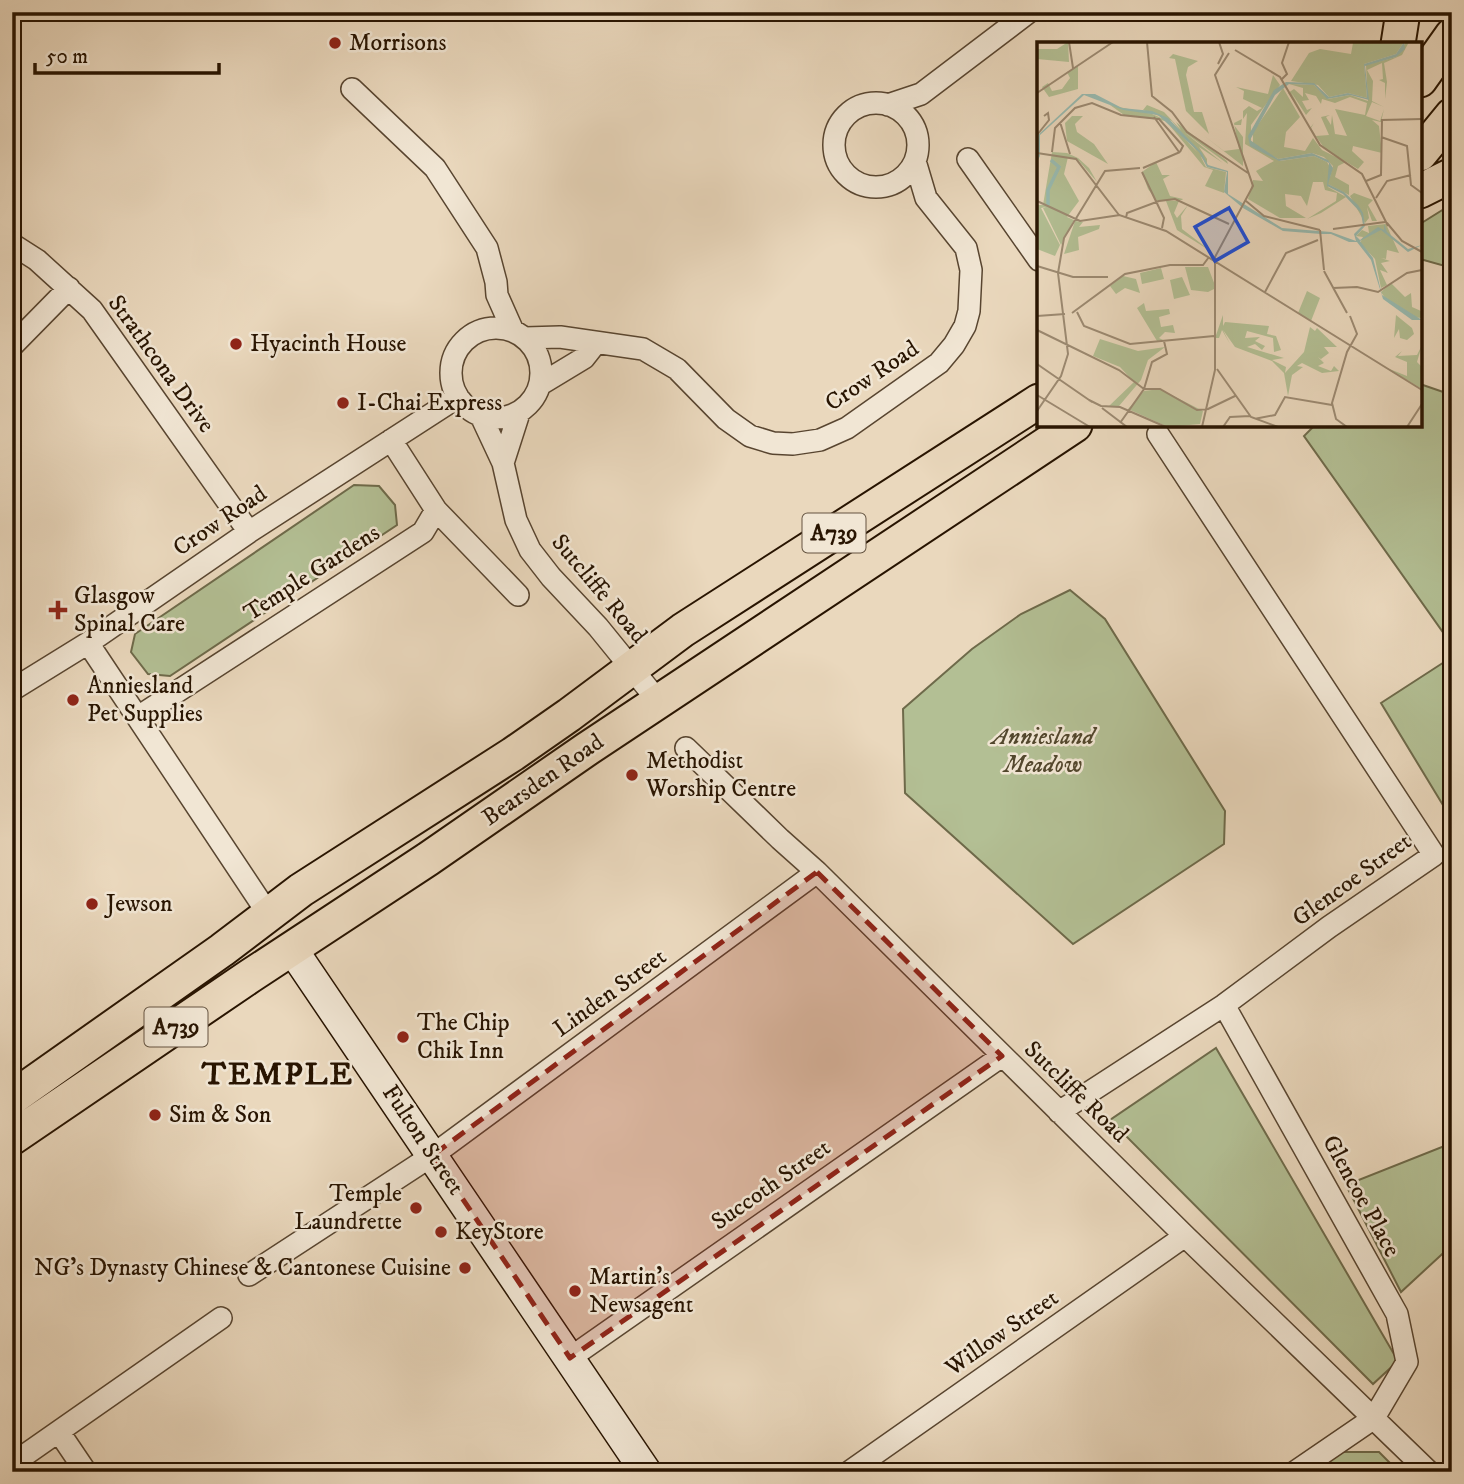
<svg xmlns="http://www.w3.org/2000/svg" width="1464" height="1484" viewBox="0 0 1464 1484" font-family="'IM FELL DW Pica',serif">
<rect width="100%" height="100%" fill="#ead8bd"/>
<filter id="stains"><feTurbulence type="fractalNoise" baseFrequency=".00286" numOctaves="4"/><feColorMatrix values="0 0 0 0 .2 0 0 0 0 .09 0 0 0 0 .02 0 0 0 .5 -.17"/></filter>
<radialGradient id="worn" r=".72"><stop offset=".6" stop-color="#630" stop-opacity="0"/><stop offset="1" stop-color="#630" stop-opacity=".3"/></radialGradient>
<!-- green -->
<path fill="#b3bf94" stroke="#6e6a4a" stroke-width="2" d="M1452,204V268L1420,259V224Z
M1420,384L1452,395V645L1304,436L1315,425H1420Z
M354,485L379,486L395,505L397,525L170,676L148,674L131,652L135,634Z
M1070,590L1105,619L1225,811L1224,844L1073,944L905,793L903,709L972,649L1021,614Z
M1452,657V820L1381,703Z
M1216,1048L1398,1361L1373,1384L1110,1120Z
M1452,1143V1245L1401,1292L1346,1185Z
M1339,1452H1379L1399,1472H1310Z"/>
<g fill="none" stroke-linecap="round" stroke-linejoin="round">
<defs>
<path id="street" d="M352,89L435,168L487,248L496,282L497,295L513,331
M834 145a42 42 0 1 1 84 0a42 42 0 1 1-84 0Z
M888,105L921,94L1029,12
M968,159L1039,260
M12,244L37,260L92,310L249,532
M451 373a45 45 0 1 1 90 0a45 45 0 1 1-90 0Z
M525,338L560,337L643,349L677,369L726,419L750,436L773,443L793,444L820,440L847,428L939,363L954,345L965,326L969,311L971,270L966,248L926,198L915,161
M12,346L69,288
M541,384L584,358L595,344
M481,416L503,463L516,520L530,550L551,577L598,627L659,702
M503,463L519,413
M436,510L518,595
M88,643L269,915
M12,690L88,643L249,532L458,397
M138,717L423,532L436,510L391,440
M686,748L780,839L817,872L1185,1236L1429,1472
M1224,1005L1397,1314L1407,1362L1374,1418L1295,1472
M1059,1112L1224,1005L1329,927L1434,855L1158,434
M249,1275L433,1155L817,872
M570,1358L1002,1056
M59,1432L86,1472
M12,1464L221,1318
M849,1472L1185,1236"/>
<path id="secondary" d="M292,949L646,1472"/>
<path id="primary" d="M1398,44L1403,12
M1420,80L1452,35
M1420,154L1452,115
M1420,191L1452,175
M12,1098L222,950L301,890L513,754L569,715L683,630L1039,401
M12,1138L250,976L428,859L587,749L1075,425"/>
</defs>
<!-- street casing -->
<use href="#street" stroke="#584530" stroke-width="24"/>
<!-- secondary casing -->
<use href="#secondary" stroke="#281401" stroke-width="33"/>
<!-- primary casing -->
<use href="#primary" stroke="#281401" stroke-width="37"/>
<!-- street -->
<use href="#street" stroke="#f1e6d4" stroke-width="21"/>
<!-- secondary -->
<use href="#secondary" stroke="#f1e6d4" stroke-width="30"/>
<!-- primary -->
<use href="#primary" stroke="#ead8bd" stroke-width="33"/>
</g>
<!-- marked area -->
<path fill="#8f2418" fill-opacity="0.2" stroke="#8f2418" stroke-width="5" stroke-dasharray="14 9" stroke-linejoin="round" d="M817,872L1002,1056L570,1358L433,1155Z"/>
<!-- markers -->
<g fill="#8f2418" stroke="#f1e6d4" stroke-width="2.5">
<circle cx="335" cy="43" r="7"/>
<circle cx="236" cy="344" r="7"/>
<circle cx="343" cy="403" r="7"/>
<path d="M54.5 599.5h7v7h7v7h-7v7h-7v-7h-7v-7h7z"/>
<circle cx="73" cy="700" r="7"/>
<circle cx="632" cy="775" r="7"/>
<circle cx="92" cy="904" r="7"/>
<circle cx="403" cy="1037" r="7"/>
<circle cx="155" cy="1115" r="7"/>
<circle cx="416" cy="1208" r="7"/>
<circle cx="441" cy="1232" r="7"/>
<circle cx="465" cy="1268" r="7"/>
<circle cx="575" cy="1291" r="7"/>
</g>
<g text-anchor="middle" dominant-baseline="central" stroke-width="5" stroke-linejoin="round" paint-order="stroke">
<!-- shield labels -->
<g fill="#f1e6d4" stroke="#645340" stroke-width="2">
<rect x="802.5" y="513.5" width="63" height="39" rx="5"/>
<rect x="144.5" y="1007.5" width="63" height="39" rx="5"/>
</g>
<g font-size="23" font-weight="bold" fill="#281401">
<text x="834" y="533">A739</text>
<text x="176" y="1027">A739</text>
</g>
<!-- poi labels -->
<g font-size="24" fill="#281401" stroke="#f1e6d4" text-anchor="start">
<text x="349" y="43">Morrisons</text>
<text x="250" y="344">Hyacinth House</text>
<text x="357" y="403">I-Chai Express</text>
<text x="74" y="596">Glasgow<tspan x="74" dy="28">Spinal Care</tspan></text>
<text x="87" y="686">Anniesland<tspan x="87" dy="28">Pet Supplies</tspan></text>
<text x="646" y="761">Methodist<tspan x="646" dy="28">Worship Centre</tspan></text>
<text x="106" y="904">Jewson</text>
<text x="417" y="1023">The Chip<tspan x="417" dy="28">Chik Inn</tspan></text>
<text x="169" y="1115">Sim &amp; Son</text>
<text x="402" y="1194" text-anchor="end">Temple<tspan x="402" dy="28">Laundrette</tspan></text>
<text x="455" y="1232">KeyStore</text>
<text x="451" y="1268" text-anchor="end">NG's Dynasty Chinese &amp; Cantonese Cuisine</text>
<text x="589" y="1277">Martin's<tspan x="589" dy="28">Newsagent</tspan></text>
</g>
<!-- street labels -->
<g font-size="24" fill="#281401" stroke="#f1e6d4">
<text transform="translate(161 364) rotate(54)">Strathcona Drive</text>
<text transform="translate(872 376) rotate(-34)">Crow Road</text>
<text transform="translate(220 521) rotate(-34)">Crow Road</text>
<text transform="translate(312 573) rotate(-33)">Temple Gardens</text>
<text transform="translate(599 589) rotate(50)">Sutcliffe Road</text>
<text transform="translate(543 780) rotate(-35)">Bearsden Road</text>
<text transform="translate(1352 880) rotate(-36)">Glencoe Street</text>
<text transform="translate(610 993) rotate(-36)">Linden Street</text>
<text transform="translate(1076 1092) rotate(44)">Sutcliffe Road</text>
<text transform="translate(423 1140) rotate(56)">Fulton Street</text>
<text transform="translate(771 1185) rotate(-35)">Succoth Street</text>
<text transform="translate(1361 1196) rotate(61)">Glencoe Place</text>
<text transform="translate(1002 1333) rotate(-35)">Willow Street</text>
</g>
<!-- park labels -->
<g font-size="24" font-style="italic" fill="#52472d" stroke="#f1e6d4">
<text x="1043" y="737">Anniesland<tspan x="1043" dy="28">Meadow</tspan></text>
</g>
<!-- district labels -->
<g font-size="32" font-weight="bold" letter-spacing="2" fill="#281401" stroke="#f1e6d4">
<text x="278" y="1075">TEMPLE</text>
</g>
</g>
<!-- overview -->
<g transform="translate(1037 42)">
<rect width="385" height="385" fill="#ead8bd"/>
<path d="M31,0L32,20L0,17V7H20ZM312,0H367L359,12L327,22L330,56L311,51L292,55L281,43L254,39L272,11L283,7L314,12L316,1ZM369,0H372L365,13L347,21L350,40L348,57V41L342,38L346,37L345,21L330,28L336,39L335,59L347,65L335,60L329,74L343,79L347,67L344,80L335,78L342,84L345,111L316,104L315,109L327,120L321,127L288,107L273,86L277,81L274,86L279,94L292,93L284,75L293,73L289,75L294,83L295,73L298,92L310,94L298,67L328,73L330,61L313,55L298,61L285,57L284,62L279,54L268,51L272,58L265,59L270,68L275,66L269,73L254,50L267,74L251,51L257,47L266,55V46L252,42L277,43L291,57L313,53L331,59L329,23L359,15ZM136,12L161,19L151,25L149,33L157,70H165L172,92L149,69L138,17L132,16ZM41,24V47L12,55L5,45L11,41L15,49L25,47L33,36L30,30ZM236,33L243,43L214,83V103L243,119L277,114L290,120L294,127L291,145L309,155L284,171L270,177L299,159L300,151L288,148L286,140H276L270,164L264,154L248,152L249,164L269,176H243L211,157L216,138L226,139L219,129L237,119L208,102L210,71L206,77V69L212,64L220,69L225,66L206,57L207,49L199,45L231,52ZM246,46L263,75L249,90L247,105L268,109L276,96L285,108L309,120L301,124L298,135L312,143V153L291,142L296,124L287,115L275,111L241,117L216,103V90ZM73,63L115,72L131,79L163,113L169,125L189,130L187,151L168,144L176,128L167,125L129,79L87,73ZM110,63L127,70L144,88L139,80L190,119L191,122L147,90L186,121L162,105L170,117V122L135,79L106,68ZM35,74H46L38,82L40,90L57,102L71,122L30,99L28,81ZM205,77L204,83H197L206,95V124L166,93L187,109L202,107L197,81ZM15,110L30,111L41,116L52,126L60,140L42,119L21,112L31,115L27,132L42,159L30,175L37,178L24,203L6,166L9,165L4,166L23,203L18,214L0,207V163H6ZM119,120L125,133H133L126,137L133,154L146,157L145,158L120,159L111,147L105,130ZM317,151L336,158L331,163L340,179H335L330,165L332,176L328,181L313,154ZM129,159H142L137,171L140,176L151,163L144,174L145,187L175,210L140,188ZM38,179L46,180L42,185L63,183L62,187L41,195L42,208L27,212ZM349,182L362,211L350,208L349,217L344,216L353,219L344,221L351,231L343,228L350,243L344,246L338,217L323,201L326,195L319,194L325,188L332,191L331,184ZM148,225H171L179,246L171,250L154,248ZM124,226L127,237L105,242L103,231ZM86,234L99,237L103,251L88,246L79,252L73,244ZM145,235L153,253L137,257L133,238ZM354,241L368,255L374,251L375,265L384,269L385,276L375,275L350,259L344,250ZM270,249L283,256L274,279L261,271ZM107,261L109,269L132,267L133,272L122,275L124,285L136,283L138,291L128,290L122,296L126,298L120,299L100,266ZM186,273V284L188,280L232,284L230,292L239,294L244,308L237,310L236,296L210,289L208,296L223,295L218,299L228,304L225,308L218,302L210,305L247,316L235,318L249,325L248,331L267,310L273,285L278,289L280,286L300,305H287L292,311L284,317L288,320L281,315L287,321L281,324L294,329L297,324L302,329L285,331L265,321L260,324L266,325L255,333L251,354L247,331L235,319L198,305L186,288L193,302L185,288L182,296H178ZM359,273L375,286L377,292L370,298L363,296L362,287L357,296ZM63,297L101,309L128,305L111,318L104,338L82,364H72L97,340L83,325L56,314ZM385,303L380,320L385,325V347L350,326L370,334V320L358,315L365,309L361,314L380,313ZM123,347L166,369L163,382L131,385L91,367L107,349Z" fill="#b3bf94"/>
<path d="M367,0L368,7L359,15L328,24L332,58L313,53L290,57L277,43L252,42L238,53L213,98L241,117L275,111L291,118L296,126L291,142L307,150L321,163L326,171L328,184L319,194L323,198L341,185L347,188V182L350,190L371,207L385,203L371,210L344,188L323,199L336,216L345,253L385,278H375L346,257L334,218L320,200H312L294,192H284L246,189L206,166L187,150L190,130L170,125L162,110L121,73L86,68L47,53L3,93V114L0,120L1,93L45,52H58L85,66L115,69L131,76L165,111L171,123L191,129V152L245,186L294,190L319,199L317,192L326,183L324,171L306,152L290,144L292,121L277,114L242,119L213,104L211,94L237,48L249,40L277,41L292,55L311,51L330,56L327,22L359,12Z" fill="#98bab0"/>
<path fill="none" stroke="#98bab0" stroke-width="3.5" d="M11,163V148L22,125L14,118"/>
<path fill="none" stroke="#9c8a72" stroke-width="2" d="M32,0L36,26M110,0L115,54L135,70L150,90L211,131M198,8L243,35L283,103L325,132L351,184M181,22L186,12L182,0M245,37L250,32L245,21L252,0M0,51L76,0M117,75L142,110M23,80L33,112M0,93L12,78L11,71L7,74M344,95L370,104L374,143L385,151M15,110L18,86L38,66L55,61L84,73L122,77L146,104L143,110M0,111L39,117L82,173L129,189L385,348M106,126L143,110M105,130L127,176L125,186M329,139L344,133L345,78L385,77M339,156L350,139L374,133M0,159L43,179L83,173M209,159L227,174L283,188M89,176L90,171L122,159L138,157L192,182M350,181L365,199L385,210M296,187L348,180M283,188L287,228M0,224L36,235H71M287,229L310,271M296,246L320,245L341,250L370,231L385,228M228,250L249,211L281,198M40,270L47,284L93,302L177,294M35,271L88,232L133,223H166L172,215M0,274L28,272M0,288L82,328L107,347M0,322L55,360M180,327L214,375L241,385M107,347H123L160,368L172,367M0,353L53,385M52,358L64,364L83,365L129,385M65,366L90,385M171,367L198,354M0,369L24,334L31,312L21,231L27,196L68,129L103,126M217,377L238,373L248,355L295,363M83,381L107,347L115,320L130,312L127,299M165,385L178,328V215L216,144L178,33L192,11M186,385L193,375L213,374M310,385L299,377L295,361L310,310L320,292L313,274M370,385L385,362"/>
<path fill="#1d4ed8" fill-opacity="0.15" stroke="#1d4ed8" stroke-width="3.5" d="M192,166L211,200L178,219L158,185Z"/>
<rect width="385" height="385" fill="none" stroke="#281401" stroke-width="3.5"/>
</g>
<!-- margin -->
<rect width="1464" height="1484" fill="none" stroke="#ead8bd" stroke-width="42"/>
<rect x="14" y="14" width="1436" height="1456" fill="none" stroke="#281401" stroke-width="3.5"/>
<rect x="21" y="21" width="1422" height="1442" fill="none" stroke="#281401" stroke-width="2"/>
<!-- scale -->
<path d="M35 63v10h184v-10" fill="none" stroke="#281401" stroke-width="3.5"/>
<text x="46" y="63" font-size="21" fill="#281401" stroke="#f1e6d4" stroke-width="5" paint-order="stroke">50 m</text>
<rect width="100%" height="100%" filter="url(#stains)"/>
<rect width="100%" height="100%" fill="url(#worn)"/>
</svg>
